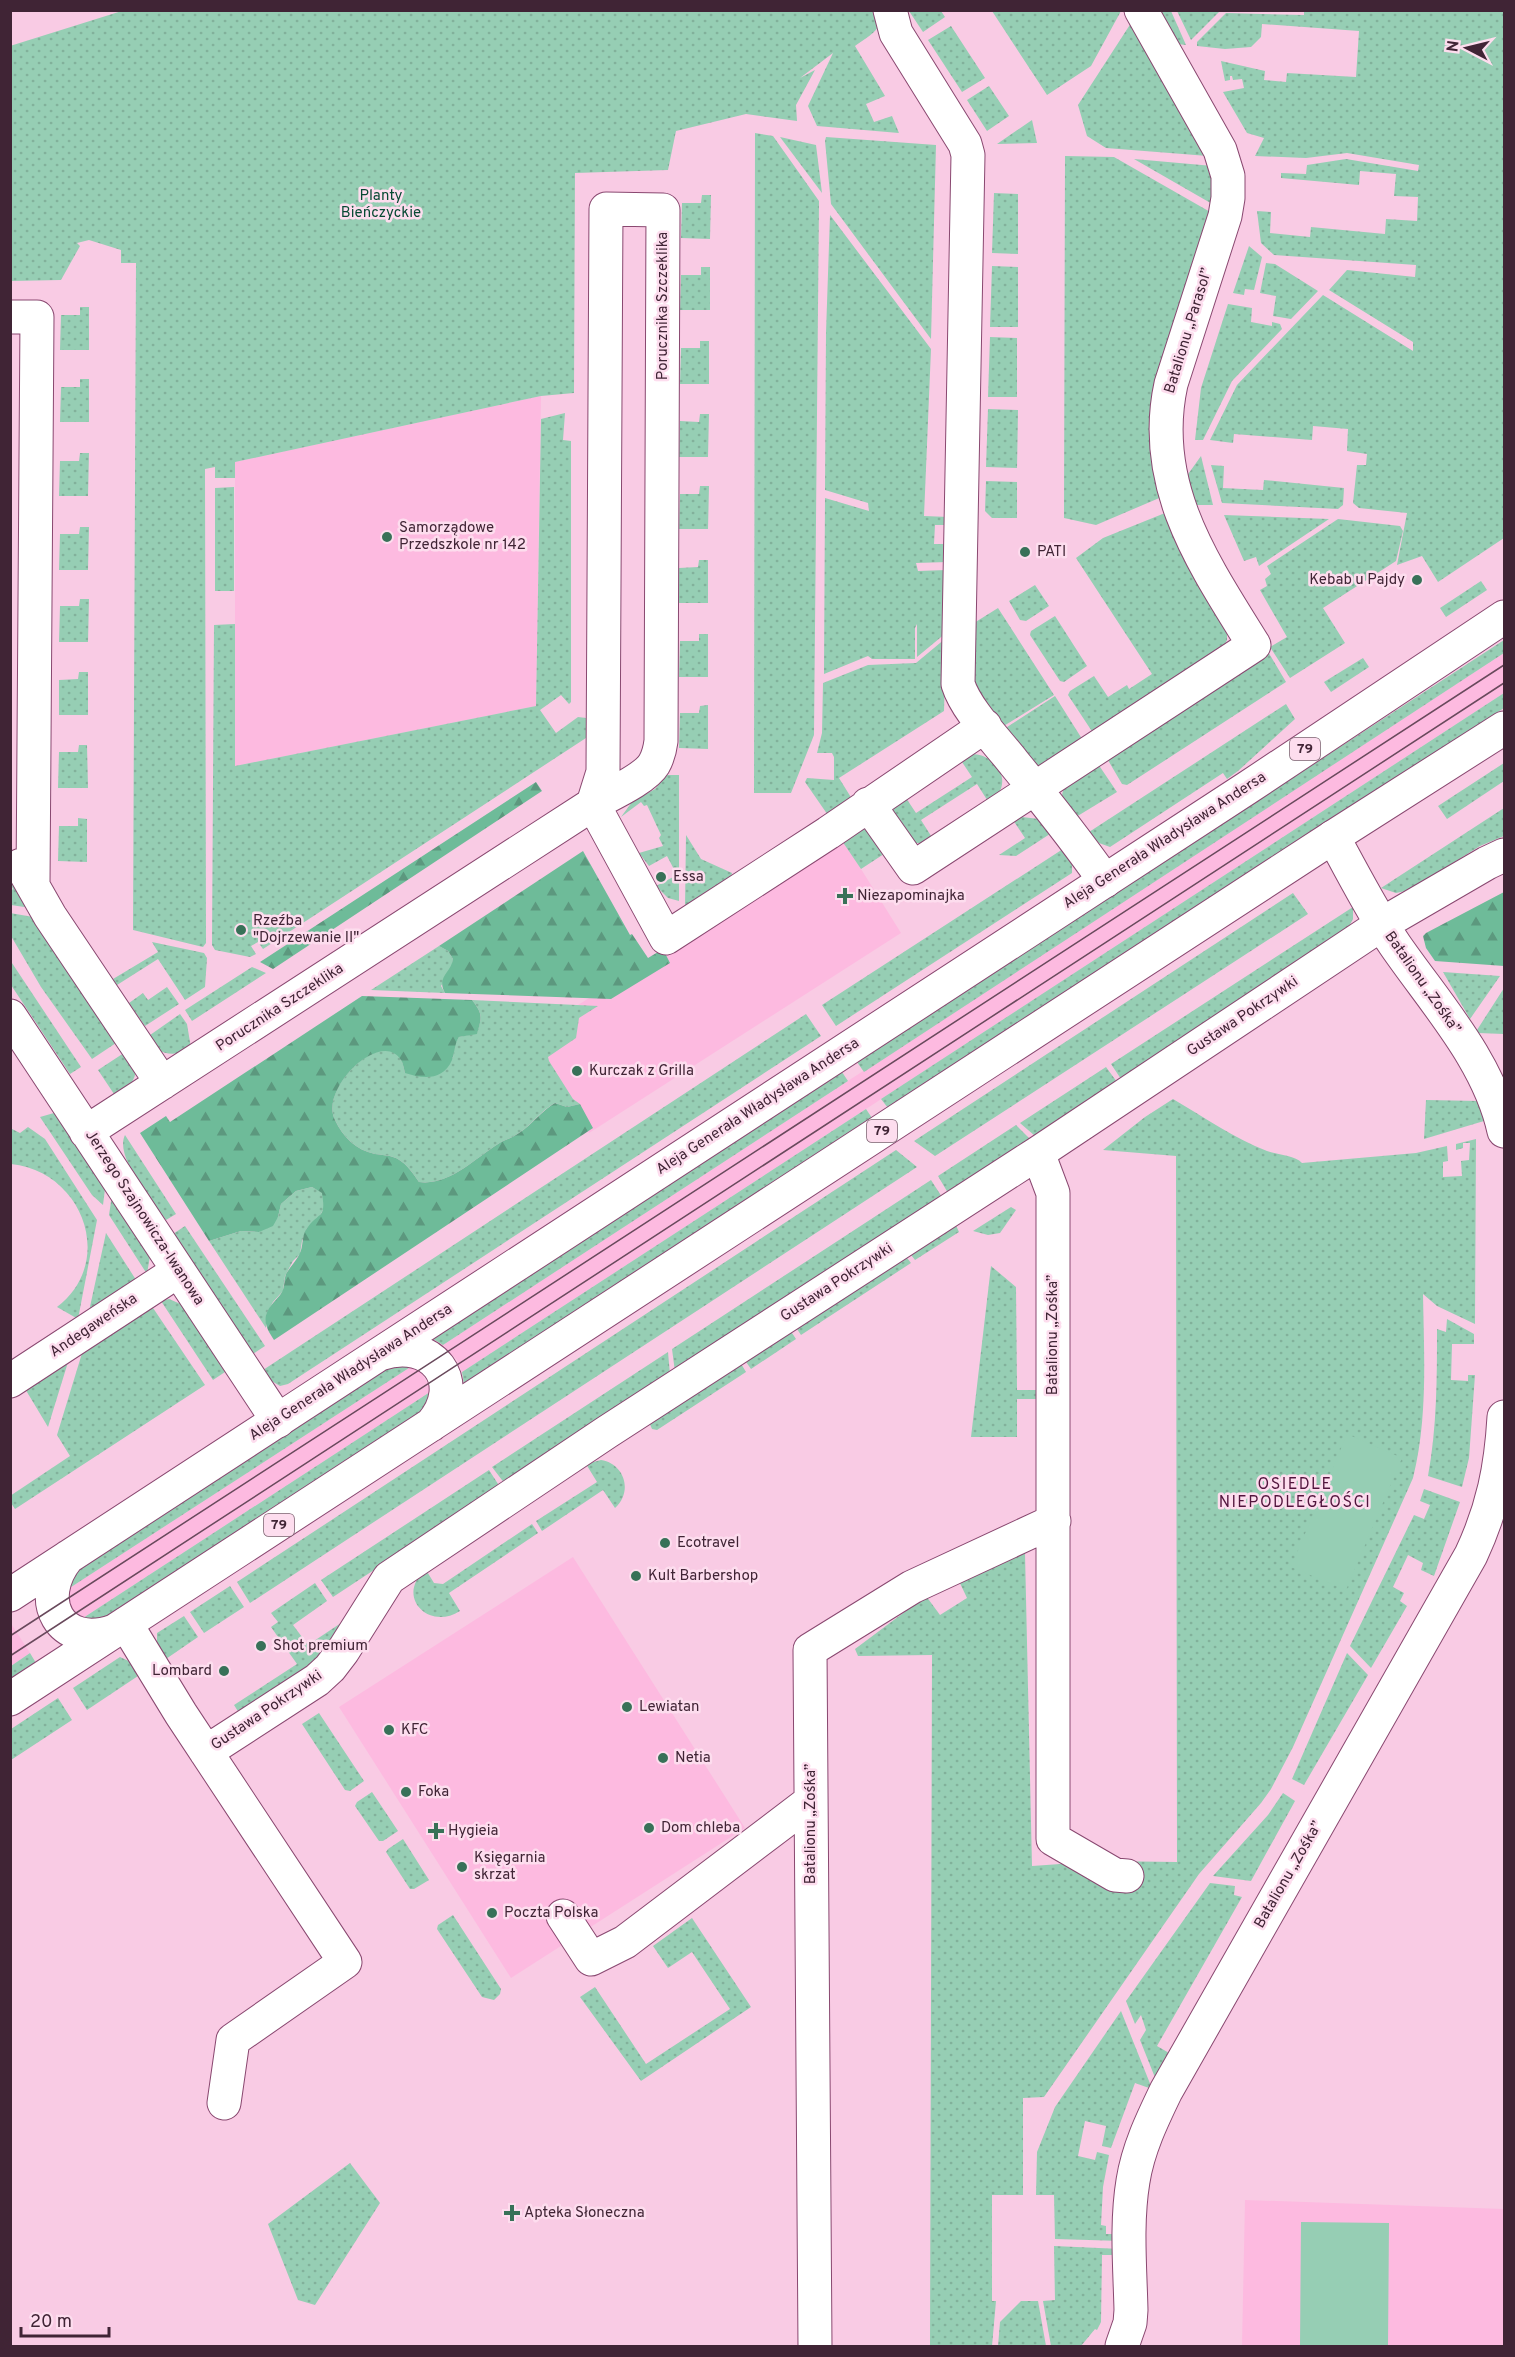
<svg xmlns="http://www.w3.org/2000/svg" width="1515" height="2357" viewBox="0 0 1515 2357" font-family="Overpass,sans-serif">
<defs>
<pattern id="grass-dots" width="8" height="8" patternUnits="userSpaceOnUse" patternTransform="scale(1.5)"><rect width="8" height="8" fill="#96ceb4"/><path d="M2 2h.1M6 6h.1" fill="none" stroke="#82b19b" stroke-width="1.8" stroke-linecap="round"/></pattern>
<pattern id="forest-firs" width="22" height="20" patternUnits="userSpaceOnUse" patternTransform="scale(1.5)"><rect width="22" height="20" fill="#6ebb99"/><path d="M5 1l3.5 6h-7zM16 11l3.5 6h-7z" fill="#5c987e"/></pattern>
</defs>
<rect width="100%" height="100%" fill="#f9cbe4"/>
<!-- built -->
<path fill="#fdbae0" d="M541,396L536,706L235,766V462Z
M1504,653V693L866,1109L462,1372L457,1360L443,1345Z
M841,837L901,933L589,1133L528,1037Z
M412,1366L420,1371L429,1386L430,1392L83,1618L74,1611L65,1591Z
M573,1557L745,1828L511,1978L339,1707Z
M12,1625L30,1653L11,1666L10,1627Z
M1245,2200L1504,2209V2346H1242Z"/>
<!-- grass -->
<path fill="url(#grass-dots)" d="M125,10H879C886,29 868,36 855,46L885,96L866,104L874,122L892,116L899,133L817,126L808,106L833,53L800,78L815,70L796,105L797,121L746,114L676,131L668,170L575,173L574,393L541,396L235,462V478H215V467L205,469L206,943L203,947L133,930L136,263H121V250L89,240L77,243L80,246L61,280L11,281L10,46Z
M909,11H941L945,17L923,32Z
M992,11H1121L1091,66L1047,95Z
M1152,11H1171L1186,45L1170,43Z
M1177,11L1219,12L1191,40Z
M1304,11H1504V538L1438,582L1422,556L1397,565L1407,513L1359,508L1353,503L1357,465H1366L1367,454L1347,451L1348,429L1313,426L1312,440L1234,434L1233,443L1210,440L1237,385L1323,295L1413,351V342L1329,290L1347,270L1415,277L1416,265L1274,255L1261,243L1257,211L1271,212L1270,233L1310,237L1311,227L1385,234L1386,219L1417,221L1418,197L1394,196L1396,174L1360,171L1359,185L1281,178V173L1306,174L1307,165L1346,159L1418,171L1419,165L1347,153L1306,158L1255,156L1264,138L1247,133L1223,92L1244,88L1242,79L1233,80L1232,76H1230V80L1225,81L1221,61L1265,71L1264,80L1286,82L1287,73L1356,77L1359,31L1262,24L1261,37L1251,47L1225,49L1197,46V42L1226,13L1304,15Z
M1133,20L1208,156L1106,148L1087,136L1078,105Z
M951,26L985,78L962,92L928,40Z
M989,86L1009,116L987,131L967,100Z
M1032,120L1037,143L997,144Z
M755,133L773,136L819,201L814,735L791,793H754Z
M780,137L816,145L822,193Z
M826,137L936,145L931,339L831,204L825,141Z
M1065,156L1114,157L1212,213L1164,496L1096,525L1064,518Z
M1134,159L1213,166L1214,205Z
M994,193L1018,194V254L992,253Z
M702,195H711L710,239L681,238L682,203H701Z
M830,215L931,349L924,516L949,517V525H935L934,544H948V562L916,563L918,571L947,570L946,633L917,657V624L915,628V659H872L868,656L824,674L825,498L869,511L868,503L825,490L826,333Z
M1249,246L1262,257L1254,290L1245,289L1244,295L1233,293Z
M1266,263L1275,264L1318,291L1291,319L1273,316L1276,296L1260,293Z
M992,266L1018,267V327H990Z
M701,267H710V310H680L681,275H701Z
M1228,304L1252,308L1251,322L1272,326V322L1280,324L1282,329L1232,381L1203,440H1195L1201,388Z
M80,307H89V350H60L61,315H80Z
M990,337L1017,338V397H988Z
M700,341H709V384H680L681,348H700Z
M80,379H89V422H60L61,387H80Z
M988,409L1018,410L1017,468L986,467Z
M565,413L563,440L571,441V702L569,704L561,695L540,710L556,733L578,717L586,718V738L263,949L258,942L251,946L256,954L250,957L215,950L212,945L214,625L235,624V766L536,706L541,419Z
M700,414H709L708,457H679L680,421L699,422Z
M80,453H89L88,496H59L60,461H79Z
M1201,456L1213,505H1189L1181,484Z
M1211,465L1224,466L1223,488L1263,490L1264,480L1344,488L1343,505L1338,509L1222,503Z
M986,481L1017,482V518H992L985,511Z
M700,486H709L708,529H679L680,494H699Z
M234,487V591H215V488Z
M1170,511L1227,626V640L1220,655L1097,739L1068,695L1070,691L1094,676L1108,697L1127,685L1129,689L1152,674L1076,558L1103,538Z
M1224,515L1329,519L1259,566L1256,557L1244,561Z
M1338,519L1400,526L1403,531L1396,561L1323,608L1345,643L1290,678L1270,647L1287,637L1260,590L1267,586L1265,579L1271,574L1267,566Z
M80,527H89L88,570H59L60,534H79Z
M699,560H708V603H679V568L698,567Z
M1481,581L1487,590L1446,617L1440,608Z
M1035,585L1049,606L1026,621L1020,620L1009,601Z
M80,599H89L88,642H59L60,606H79Z
M998,608L1054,695L1002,727L982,701L974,680V623Z
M1055,616L1087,666L1064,682L1060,681L1030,635L1031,631Z
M699,634H708V677H679L680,641H699Z
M946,638L944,711L839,778L852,799L832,821L805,782L807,778L834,780V757L832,753H817L822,733L823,683L868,665L916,663Z
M1504,640V653L864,1072L857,1062Z
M1267,650L1286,682L1127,785L1122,784L1105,755Z
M1363,658L1369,667L1331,692L1324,682Z
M79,672H88V715H59V680L78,679Z
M1504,693V708L888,1108L881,1099Z
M1055,696L1084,742L1053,765H1033L1004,729Z
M1286,704L1295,719L1238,771L1227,779L1223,773L1110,847L1099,843L1089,832Z
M708,705V749L679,748L680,713H699L700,706Z
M79,745H87L88,788H58L59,752H78Z
M972,754C991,754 1010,773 999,793C997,797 992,800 989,803L977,784L921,820L933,839L923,843H915L892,817L894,807L904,795L916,813L972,777L960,759Z
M1096,761L1117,792L1076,817L1061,800L1065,781Z
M1504,763V781L1447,819L1438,806Z
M667,775H679V901L668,898L656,886L677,875L667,856L649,866L639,853L663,846L659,838L661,835L647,805L644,806L641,802L621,817L632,802L655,789Z
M1504,808V836L1480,846L1410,890L1396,893L1381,888Z
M1022,817L1039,819L1053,832L1016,856L999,855L1025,838L1013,820Z
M78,818L87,819V862L58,861L59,826H78Z
M868,827L887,852L861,869L840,838Z
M686,835L701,859L732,873L731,878L685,908Z
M1066,847L1072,860V873L836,1026L822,1005Z
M10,874L31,908L11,905V891L13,889L11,885Z
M1293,893L1308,914L935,1156L914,1141Z
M1353,907V919L1347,930L1121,1079L1111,1064Z
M10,913L39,918L122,1039L92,1059L41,987L11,936Z
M152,942L204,953L207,958L205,987L185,1000L158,959L117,985L113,979L158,952Z
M439,946L448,951L453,959L452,967L441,986L445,993L371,990Z
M10,960L81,1067L70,1074L11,985Z
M252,967L266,973L192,1021L185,1010Z
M1443,972L1500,976L1470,1019Z
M167,987L179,1004L145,1026L129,1003L143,993L148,1000Z
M1504,988V1034L1478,1033L1477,1030Z
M472,1000L598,1006L579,1018L576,1038L548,1057L549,1061L573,1099L580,1104L567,1107L555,1103C540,1111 532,1125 519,1133C512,1138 504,1140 498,1144C474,1159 449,1186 419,1182C413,1173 404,1160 393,1157C388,1155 381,1155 375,1154C356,1150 343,1137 335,1120C319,1088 382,1028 401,1059C403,1063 404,1069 405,1073L453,1058L454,1045L459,1037L477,1033C482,1017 483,1014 472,1000Z
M180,1014L187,1024L191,1048C171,1059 160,1053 143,1040Z
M806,1014L821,1036L288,1384L280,1386L270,1380L263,1370Z
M130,1049C140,1075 137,1080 116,1097L98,1070Z
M1106,1067L1117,1082L1035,1136L1020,1123Z
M842,1072L848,1081L443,1345L433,1339Z
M1173,1099C1204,1117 1235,1139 1267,1151C1278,1155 1295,1155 1302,1163L1416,1153L1447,1146L1448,1161L1443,1162V1177L1462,1176L1461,1161L1469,1160L1470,1143H1463V1148L1456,1150V1144L1476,1139L1475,1324L1437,1306L1423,1294C1424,1355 1428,1418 1413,1478L1293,1747L1271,1789L1261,1803L1199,1874L1044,2097L1023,2098V2195H992V2301H996L992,2346H930L932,1655L858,1656L855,1649L926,1596L940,1615L967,1598L958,1579L1011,1553H1025L1032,1866L1103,1861L1177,1862L1176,1156L1103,1150L1145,1117Z
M1426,1100L1478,1101L1484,1121L1424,1139Z
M866,1109L872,1118L464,1385L462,1372Z
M54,1113L105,1189L103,1205L92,1195L40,1117Z
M1016,1125L1030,1139L948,1193L938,1176Z
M28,1127L45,1139L97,1220L78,1319L57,1307C117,1261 82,1171 11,1164L10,1128L20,1133Z
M125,1135L176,1214L166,1220C153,1201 114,1157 125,1135Z
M896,1150L917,1167L250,1603L237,1582Z
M931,1180L942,1197L675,1372L672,1349Z
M312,1187L323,1193L324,1208L318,1219L307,1228L302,1241L300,1254L293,1261L285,1276L283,1291L273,1302L266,1315V1328L209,1241L241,1231L259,1232L278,1217L281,1204L296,1191Z
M112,1195L150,1256L147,1274L109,1215Z
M1011,1207L1016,1210L1000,1233L988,1235L973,1231Z
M954,1221L959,1232L915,1260L908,1251Z
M185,1226L265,1346L253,1354L173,1234Z
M106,1233L138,1283L88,1316Z
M904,1254L911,1263L801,1335L795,1326Z
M991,1266L1016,1287L1017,1390H1037L1038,1399H1017V1437H971Z
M169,1299L183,1305L225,1372L213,1380L161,1301Z
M151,1305L205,1385L15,1509L11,1503L10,1496L70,1456L57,1435L83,1350Z
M1447,1319L1474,1334V1344H1452L1451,1380L1468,1381V1375H1475L1469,1458L1462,1487L1428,1476C1437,1427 1437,1378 1437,1329L1446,1332Z
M790,1330L796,1339L751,1369L744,1359Z
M668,1352L670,1375L505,1484L492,1467Z
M69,1359L48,1427L24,1387Z
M740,1362L746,1372L657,1430L652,1429L649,1422Z
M412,1366L65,1591L75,1571L389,1367Z
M430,1392L429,1401L421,1413L102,1619L83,1618Z
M601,1460C625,1464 633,1492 615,1508L603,1490L542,1531L536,1521L597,1482L586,1464Z
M489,1470L500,1487L333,1597L321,1580Z
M1424,1489L1460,1502L1434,1576L1421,1570L1423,1563L1408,1555L1393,1587L1404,1593L1400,1601L1407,1606L1371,1668L1350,1646L1414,1515L1424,1519L1430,1505L1420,1501Z
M532,1524L538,1533L449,1593L460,1611C427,1632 395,1594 426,1570L434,1583L443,1584Z
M315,1583L327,1601L293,1625L308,1645L341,1623L326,1653L241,1716L234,1705L297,1664L271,1627L278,1622L271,1613Z
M230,1586L244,1607L204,1633L190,1612Z
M184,1616L198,1637L163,1661L157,1649V1633Z
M30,1653L36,1663L11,1680V1666Z
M1347,1653L1368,1675L1304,1785L1292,1779Z
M120,1657L135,1664L141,1674L87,1710L73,1688Z
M58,1698L72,1720L11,1760V1729Z
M319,1713L364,1781L350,1791L345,1790L302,1724Z
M372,1792L398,1831L383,1841H379L355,1806L357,1802Z
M1283,1793L1295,1801L1251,1881L1213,1876L1268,1815Z
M403,1839L429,1880L414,1889H410L386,1852L388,1849Z
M1210,1883L1235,1886L1234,1895L1242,1897L1157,2046L1176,2057L1156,2080L1140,2040L1146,2030L1141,2015L1135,2024L1126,2001Z
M453,1915L501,1989L500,1994L494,2000L482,1997L437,1929L438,1925Z
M692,1918L751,2007L641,2081L580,1997L595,1987L646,2064L730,2009L692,1952L668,1968L653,1946Z
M1121,2011L1151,2086L1149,2088L1135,2083L1111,2148L1102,2146L1106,2126L1085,2121L1078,2156L1095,2160L1097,2152L1109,2155L1103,2187L1101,2225L1106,2226V2234H1118L1122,2241L1055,2239L1054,2195H1036L1037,2152L1055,2107Z
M350,2163L380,2203L315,2305L298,2300L268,2224Z
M1054,2246L1121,2249L1118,2255H1102L1101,2322L1097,2330L1095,2329L1081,2346H1051L1043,2301L1055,2300Z
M1021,2301H1038L1046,2346H998L1000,2322Z"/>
<!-- forest -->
<path fill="url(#forest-firs)" d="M536,782L542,791L273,969L260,962Z
M583,851L630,935L632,934L648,958L663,949L670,963L611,999L445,993C436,977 451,973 453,959L448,951L439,946Z
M1504,892V966L1435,961L1426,948L1423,936L1426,933Z
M362,996L472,1000C483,1014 482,1017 477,1034L459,1037C454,1045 455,1052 452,1060C443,1081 423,1079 405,1073C404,1069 403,1063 401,1060C382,1028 319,1088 335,1120C343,1137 356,1150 375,1154C381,1155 388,1155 393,1157C404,1160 413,1173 419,1182C449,1186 474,1159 498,1144C504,1140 512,1138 519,1133C532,1125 541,1111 555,1103L567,1107L580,1104L593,1128L274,1340C269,1332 264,1325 266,1315C269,1305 277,1300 282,1292C285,1287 284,1279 286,1274C290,1267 296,1261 299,1255C304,1247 301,1236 307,1228C320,1211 326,1219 322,1193L312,1187L296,1191L281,1204L278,1217L273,1226L259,1232L241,1231L209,1241L140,1133L166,1116L170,1122Z"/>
<!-- pitch -->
<path fill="#96ceb4" d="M1347,1434L1402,1458L1346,1590L1291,1567Z
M1301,2222L1389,2223L1388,2346H1300Z"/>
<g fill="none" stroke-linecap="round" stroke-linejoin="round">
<defs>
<path id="minor" d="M890,10L896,33L965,144L968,155L958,684C966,710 997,741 1014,763C1046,802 1076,840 1105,881
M10,317H37L33,885
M593,804L666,938L828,833L985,726
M868,804L913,868L1254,645C1203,563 1149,485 1171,384L1225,216L1228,198V176L1220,150L1141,10
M1333,837C1353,873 1372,911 1395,945C1435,1003 1489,1061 1504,1131
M21,865L50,916L162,1083
M10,1016L278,1421
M86,1132L593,804C609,795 645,779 654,764C658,757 660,749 661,741L663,210L606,209L603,772L593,804
M1038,1153L1053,1193V1839L1115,1875L1127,1876
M10,1381L178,1271
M126,1624L181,1714L345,1962L233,2040L224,2103
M206,1752L317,1680L330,1668L343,1651L389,1578L607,1432L1038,1153L1382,924L1487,863L1504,855
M563,1916L591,1959L625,1942L811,1801
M815,2346L810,1650L912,1587L1054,1521
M1122,2346L1130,2323L1131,2310C1130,2268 1126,2223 1133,2181C1138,2149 1152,2120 1166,2091L1471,1555C1493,1508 1501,1468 1504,1417"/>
<path id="major" d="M380,1354C432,1336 468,1382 431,1425
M68,1557C33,1600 60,1650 114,1631
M10,1595L1247,788L1504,617
M10,1699L1333,837L1504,728"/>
</defs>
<!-- minor casing -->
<use href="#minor" stroke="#894870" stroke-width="35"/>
<!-- major casing -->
<use href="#major" stroke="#894870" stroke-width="35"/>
<!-- minor -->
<use href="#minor" stroke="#fff" stroke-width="33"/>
<!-- major -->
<use href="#major" stroke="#fff" stroke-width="33"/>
<!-- tram -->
<path stroke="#69495c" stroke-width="1.5" d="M10,1636L1504,665
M10,1656L1504,683"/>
</g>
<!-- markers -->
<g fill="#387158" stroke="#fdddee" stroke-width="2">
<circle cx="387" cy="537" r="6"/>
<circle cx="1025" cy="552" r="6"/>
<circle cx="1417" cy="580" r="6"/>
<circle cx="661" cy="877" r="6"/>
<path d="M842 887h6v6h6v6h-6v6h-6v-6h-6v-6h6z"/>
<circle cx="241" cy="930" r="6"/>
<circle cx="577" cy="1071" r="6"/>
<circle cx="665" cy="1543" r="6"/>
<circle cx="636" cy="1576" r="6"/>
<circle cx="261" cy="1646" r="6"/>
<circle cx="224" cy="1671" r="6"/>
<circle cx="627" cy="1707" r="6"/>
<circle cx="389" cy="1730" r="6"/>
<circle cx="663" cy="1758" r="6"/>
<circle cx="406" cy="1792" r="6"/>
<circle cx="649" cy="1828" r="6"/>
<path d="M433 1822h6v6h6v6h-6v6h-6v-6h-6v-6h6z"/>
<circle cx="462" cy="1867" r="6"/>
<circle cx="492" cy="1913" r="6"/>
<path d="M509 2204h6v6h6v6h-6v6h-6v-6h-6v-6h6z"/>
</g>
<g text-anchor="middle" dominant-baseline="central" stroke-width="5" stroke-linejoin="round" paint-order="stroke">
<!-- shield labels -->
<g fill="#fdddee" stroke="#795c6c" stroke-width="1.5">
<rect x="1290" y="738" width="30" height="22" rx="4.5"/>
<rect x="867" y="1120" width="30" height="22" rx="4.5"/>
<rect x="264" y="1514" width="30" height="22" rx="4.5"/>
</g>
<g font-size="14" font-weight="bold" fill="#402435">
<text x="1305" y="749">79</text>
<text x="882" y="1131">79</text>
<text x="279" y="1525">79</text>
</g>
<!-- park labels -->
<g font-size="15" fill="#074933" stroke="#fdddee">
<text x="381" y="196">Planty<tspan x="381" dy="17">Bieńczyckie</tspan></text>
</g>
<!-- street labels -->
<g font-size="15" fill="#402435" stroke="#fdddee">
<text transform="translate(663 306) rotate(-90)">Porucznika Szczeklika</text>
<text transform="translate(1189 331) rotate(-73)">Batalionu „Parasol”</text>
<text transform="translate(1165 841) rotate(-33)">Aleja Generała Władysława Andersa</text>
<text transform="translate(1422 983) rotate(55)">Batalionu „Zośka”</text>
<text transform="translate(280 1008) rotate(-33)">Porucznika Szczeklika</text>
<text transform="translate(1243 1017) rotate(-34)">Gustawa Pokrzywki</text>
<text transform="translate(758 1107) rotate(-33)">Aleja Generała Władysława Andersa</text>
<text transform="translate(144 1218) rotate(57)">Jerzego Szajnowicza-Iwanowa</text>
<text transform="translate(837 1283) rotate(-33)">Gustawa Pokrzywki</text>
<text transform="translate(94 1326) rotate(-34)">Andegaweńska</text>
<text transform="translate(1053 1335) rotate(-90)">Batalionu „Zośka”</text>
<text transform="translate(351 1373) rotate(-33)">Aleja Generała Władysława Andersa</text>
<text transform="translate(267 1711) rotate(-34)">Gustawa Pokrzywki</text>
<text transform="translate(811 1824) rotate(-90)">Batalionu „Zośka”</text>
<text transform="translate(1289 1875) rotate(-60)">Batalionu „Zośka”</text>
</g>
<!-- poi labels -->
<g font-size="15" fill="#402435" stroke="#fdddee" text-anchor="start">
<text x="399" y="528">Samorządowe<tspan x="399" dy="17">Przedszkole nr 142</tspan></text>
<text x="1037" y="552">PATI</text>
<text x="1405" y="580" text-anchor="end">Kebab u Pajdy</text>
<text x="673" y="877">Essa</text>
<text x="857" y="896">Niezapominajka</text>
<text x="253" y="921">Rzeźba<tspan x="253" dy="17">"Dojrzewanie II"</tspan></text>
<text x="589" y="1071">Kurczak z Grilla</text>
<text x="677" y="1543">Ecotravel</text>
<text x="648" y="1576">Kult Barbershop</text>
<text x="273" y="1646">Shot premium</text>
<text x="212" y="1671" text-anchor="end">Lombard</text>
<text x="639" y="1707">Lewiatan</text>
<text x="401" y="1730">KFC</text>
<text x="675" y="1758">Netia</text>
<text x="418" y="1792">Foka</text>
<text x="661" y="1828">Dom chleba</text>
<text x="448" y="1831">Hygieia</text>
<text x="474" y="1858">Księgarnia<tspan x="474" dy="17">skrzat</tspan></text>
<text x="504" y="1913">Poczta Polska</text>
<text x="524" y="2213">Apteka Słoneczna</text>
</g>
<!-- neighbourhood labels -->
<g font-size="16" letter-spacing="1.5" fill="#52153d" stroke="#fdddee">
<text x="1295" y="1485">OSIEDLE<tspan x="1295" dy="18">NIEPODLEGŁOŚCI</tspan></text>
</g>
</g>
<!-- border -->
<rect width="1515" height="2357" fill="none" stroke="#402435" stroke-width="24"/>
<!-- north arrow -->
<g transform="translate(1467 48) rotate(277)" stroke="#fdddee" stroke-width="4.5" paint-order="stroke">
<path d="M0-4.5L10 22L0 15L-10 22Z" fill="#402435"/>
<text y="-9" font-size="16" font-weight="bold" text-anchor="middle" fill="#402435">N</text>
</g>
<!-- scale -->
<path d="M21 2327v9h88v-9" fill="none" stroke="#402435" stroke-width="3"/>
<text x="30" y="2327" font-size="18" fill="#402435" stroke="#fdddee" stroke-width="4.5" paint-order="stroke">20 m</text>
</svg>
